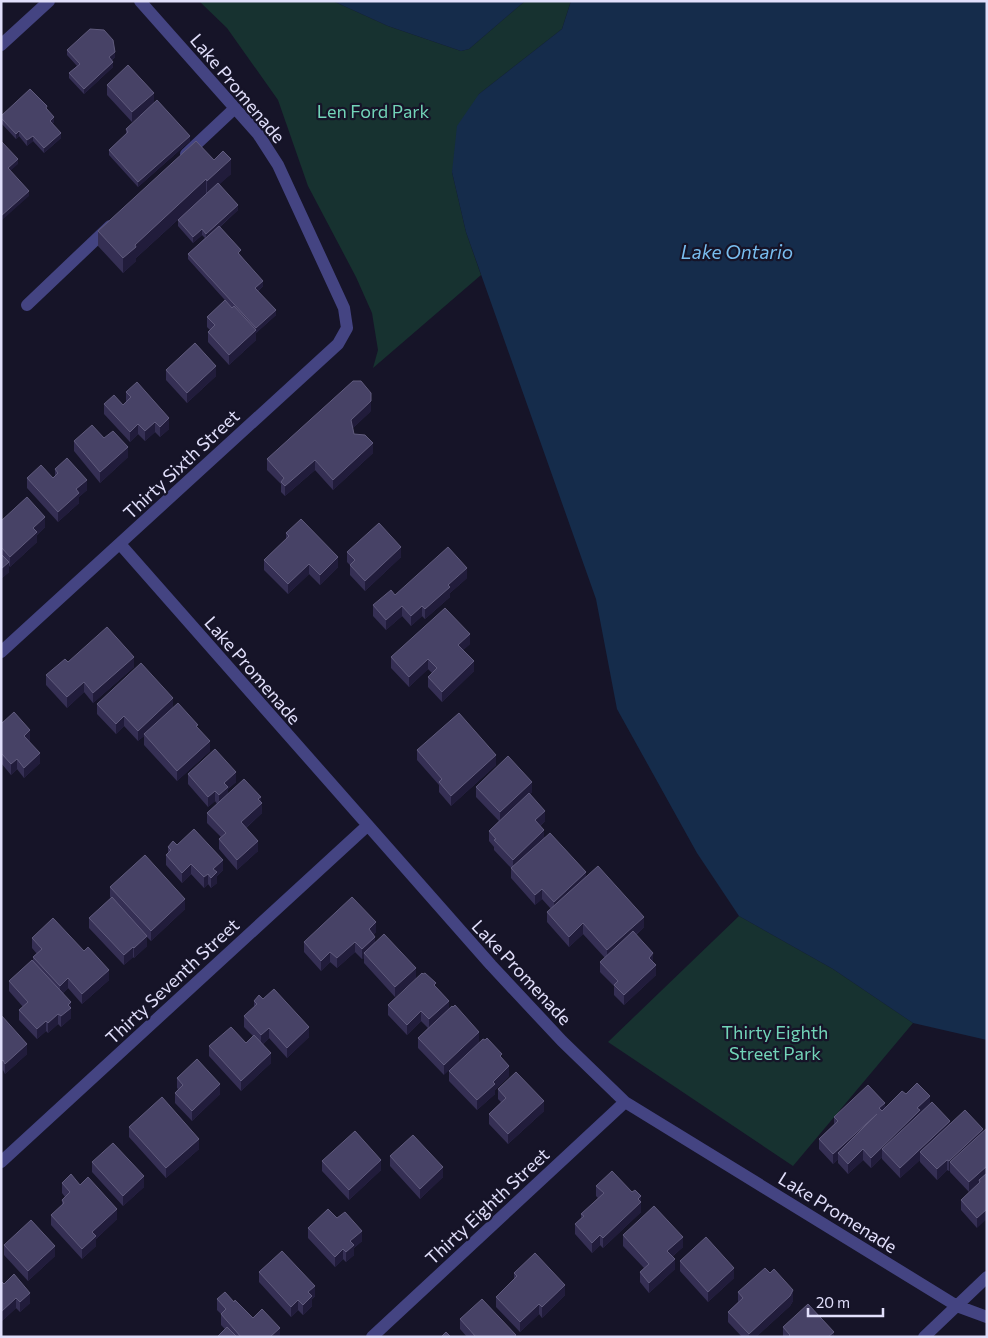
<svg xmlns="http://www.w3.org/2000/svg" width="988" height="1338" viewBox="0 0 988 1338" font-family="Commissioner,sans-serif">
<rect width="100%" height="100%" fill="#161428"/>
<!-- green -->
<path fill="#173230" d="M199,1H333L388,26L461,51L469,49L525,1H571L562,29L479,94L452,172L466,232L481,275L373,368L378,350L372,313L356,277L308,186L278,100L227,28Z
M739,916L833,969L913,1023L793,1166L608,1042Z"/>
<!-- water -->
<path fill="#152c4b" d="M333,1H525L469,49L461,51L388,26Z
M571,1H987V1040L913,1023L833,969L739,916L697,853L617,709L596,599L466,232L452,172L457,126L479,94L562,29Z"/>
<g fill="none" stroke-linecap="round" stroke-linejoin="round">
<!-- minor -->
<path stroke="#444482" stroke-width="12" d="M1,45L49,1
M186,154L235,108
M27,305L110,226
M120,544L491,965L562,1041L625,1102L957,1306L987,1317
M1,652L338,344L347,328L344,308L278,165L258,134L140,1
M1,1162L367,826
M372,1337L625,1102
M924,1337L987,1277"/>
</g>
<!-- wall -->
<path fill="#352f54" d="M67,50L115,57L112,60L113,67L84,94L69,78V73L77,66L67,55Z
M107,85L154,103L132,122L107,95Z
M47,109L54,122L52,124L61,138L44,153L33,141L27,146L19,136L16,139L1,123V116Z
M126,129L190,141L138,187L109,155V150L126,134Z
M214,160L231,174L219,184L238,210L220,227L263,286L258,291L276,315L256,333V340L229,365L208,342V332L210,330L207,327V317L232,308L188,259V254L205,238L202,235L193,243L178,226V220L206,194L136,258V261L123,273L98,246V231Z
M166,370L216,376L187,403L166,380Z
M126,392L169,429L160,437L155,432L145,441L138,434L130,442L104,414V404L123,405L126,402Z
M371,411L353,428L354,434L373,453L333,490L315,470L285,496L281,492V484L267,470V459Z
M104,438L128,457L100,483L74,451V441Z
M55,469L87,490L79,497V503L58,522L27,488V478H53L55,477Z
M1,521L45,527L37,535V542L10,567L9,565V572L1,579Z
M286,533L338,567L320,585L309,574L288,594L264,570V560L286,539Z
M347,552L401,557L365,591L350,575V565L347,562Z
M467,578L450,593V597L425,619L422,616L411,626L402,616L386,630L373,616V605L395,595Z
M470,644L463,650L474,671L442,702L428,687V677L432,673L428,669L409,687L391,668V657Z
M68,662L134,667L93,703L84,692L67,708L46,685V675Z
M97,704L173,708L198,728L210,751L177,781L144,745V736L138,741L124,726L116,734L97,714Z
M1,724L30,741H29L40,763L24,778L17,769L11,775L1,763Z
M417,750L496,765L451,806L439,792V785L417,760Z
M188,774L236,782L228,789V794L261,802L262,813L246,828L258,851L237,870L219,849V839L221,837L207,823V813L217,804L215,801L208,807L188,784Z
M476,787L532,792L530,794L545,821L540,826L544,837L586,877L644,927L636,935L653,962L656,975L624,1005L614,995V986L600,972V962L605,958L583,934L569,947L547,922V912L551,909L542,899L535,905L511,878V868L494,850V847L489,841V831L499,821L476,797Z
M177,845L223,870L217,876V883L211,888L208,884L204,888L191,874L182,883L166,865V855L168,853V847Z
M110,887L185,909L151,941L147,937V946L134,958L133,957L124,965L122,963L89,928V918L111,898L110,897Z
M376,932L374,934L375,942L416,978L395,997L364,963V958L362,959L355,952L337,968L330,962L321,971L304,952V942Z
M32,938L109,980L82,1004L68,988L63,993L71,1012V1018L61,1027L58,1024L48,1033L46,1031L37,1039L19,1020V1010L23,1007L9,991V981L33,960V957L37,954L32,948Z
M436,987L449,1001L444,1075L418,1048V1038L428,1028L421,1021L407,1035L388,1015V1005Z
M263,999L309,1037L287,1058L269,1038L263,1044L271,1063L241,1091L209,1056V1046L246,1043L253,1036L244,1027V1016L254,1007V1001Z
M1,1015L27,1054L5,1074L3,1070Z
M502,1059L509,1076L495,1090V1094L477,1110L449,1081V1071Z
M177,1078L220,1094L192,1121L175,1103V1093L178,1089L177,1088Z
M498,1089L544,1111L508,1144L489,1124V1114L501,1102L498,1099Z
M906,1094L930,1104L950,1124L983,1129L977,1228L961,1210V1200L979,1183L969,1192L950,1172V1170L949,1171L947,1170L937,1180L920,1162V1160L900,1178L882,1159V1157L871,1168L863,1160L848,1174L838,1163V1159L833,1164L819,1149V1139L834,1124V1117L885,1107Z
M129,1127L199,1149L166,1178L129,1137Z
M390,1156L443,1177L420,1199L390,1166Z
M322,1161L381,1170L349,1200L322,1171Z
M92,1162L144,1187L123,1206L92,1172Z
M62,1183L80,1185L117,1219L96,1239V1246L82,1259L51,1225V1215L62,1205V1200L65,1197L62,1193Z
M596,1186L632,1192L641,1196V1212L603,1248L600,1245L592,1253L575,1234V1224L581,1218V1214L598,1198L596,1196Z
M337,1218L362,1241L354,1248V1255L346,1262L343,1259L335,1267L308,1238V1228Z
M623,1235L683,1247L673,1256L675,1269L649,1293L640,1282V1272L644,1268L623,1246Z
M4,1245L55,1256L28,1281L4,1255Z
M680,1261L734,1278L708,1302L680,1271Z
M259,1272L315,1296L312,1299V1306L303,1315L298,1310L291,1317L259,1282Z
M514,1273L565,1295L542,1318L539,1314L520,1332L496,1307V1297L514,1279Z
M1,1281L4,1284L30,1303L20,1312L16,1308L1,1322Z
M738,1292L793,1301L790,1306L756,1337H742L728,1322V1312L738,1302Z
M217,1299L234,1302L253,1318L280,1337H217L225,1329L221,1325V1314L217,1310Z
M460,1319L516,1337H467L460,1329Z
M783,1327L834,1337H783Z"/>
<!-- shaded-wall -->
<path fill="#211c3b" d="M115,52V57L109,62V57Z
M113,62V67L84,94V89Z
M154,93V103L132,122V112Z
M54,117V122L50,126V121Z
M19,131V136L16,139V134Z
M61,133V138L44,153V148Z
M33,136V141L27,146V140Z
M190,136V141L138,187V182Z
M18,159V164L8,173V168Z
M231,159V174L207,196V181Z
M206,179V194L136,258V261L123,273V258L135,245Z
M29,191V196L1,221V216Z
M238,205V210L206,239V234Z
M202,229V235L193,243V237Z
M263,281V286L255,293V288Z
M276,310V315L256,333V328Z
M256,330V340L229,365V355Z
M216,366V376L187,403V393Z
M371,393V411L351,430V420Z
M169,418V429L160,437V427Z
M155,422V432L145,441V431Z
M138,424V434L130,442V432Z
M373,443V453L333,490V480Z
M128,447V457L100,483V472Z
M315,460V470L285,496V486Z
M87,480V490L79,497V503L58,522V512L76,489Z
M45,517V527L37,535V542L10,567V557L33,528Z
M401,547V557L365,591V581Z
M338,557V567L320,585V575Z
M9,562V572L1,579V569Z
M309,564V574L288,594V584Z
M467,568V578L450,593V597L425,619V609L448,585Z
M402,606V616L386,630V620Z
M422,606V616L411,626V616Z
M470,634V644L458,655V645Z
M134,657V667L93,703V693Z
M428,659V669L409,687V677Z
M474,661V671L442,702V692Z
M84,682V692L67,708V697Z
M173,698V709L144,734V736L138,741V731Z
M124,716V726L116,734V724Z
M30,730V741L24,746V736Z
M210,741V751L177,781V771Z
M40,753V763L24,778V768Z
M496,755V765L451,806V796Z
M17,759V769L11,775V764Z
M2,772V782L1,783V773Z
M236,772V782L228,789V797L219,806V795L224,783Z
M532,782V792L500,823V812Z
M215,791V801L208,807V797Z
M261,797L262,813L241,832V822Z
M545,811V821L535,830V820Z
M544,830V840L513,870V860Z
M258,841V851L237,870V860Z
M223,860V870L217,876V883L211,888V878L213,869Z
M191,864V874L182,883V873Z
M586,872V883L554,912V902Z
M208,874V884L204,888V877Z
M542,889V899L535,905V895Z
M185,899V909L151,941V931Z
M644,917V927L607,960V950Z
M376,922V932L369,939V929Z
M583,923V934L569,947V937Z
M147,936V946L134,958V948Z
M375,937V947L364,953V958L362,959V949Z
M355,942V952L337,968V958Z
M133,947V957L124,965V955Z
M330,952V962L321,971V961Z
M653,953V963L649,958Z
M656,965V975L624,1005V995Z
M416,968V978L395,997V987Z
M109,970V980L82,1004V994Z
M68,978V988L60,996V986Z
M449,1001V1011L429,1029V1019Z
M71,1002V1018L61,1027V1016L68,1005Z
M421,1011V1021L407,1035V1025Z
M58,1014V1024L48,1033V1023Z
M46,1021V1031L37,1039V1029Z
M309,1027V1037L287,1058V1048Z
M269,1028V1038L261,1046V1035Z
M479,1032V1043L444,1075V1065Z
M27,1044V1054L5,1074V1064Z
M271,1053V1063L241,1091V1081Z
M3,1060V1070L1,1072V1062Z
M509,1066V1076L495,1090V1094L477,1110V1100L493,1082Z
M220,1084V1094L192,1121V1111Z
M930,1096V1106L882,1149V1157L871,1168V1158L917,1108Z
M544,1101V1111L508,1144V1134Z
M885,1103V1113L879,1108Z
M877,1114L838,1153V1159L833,1164V1154Z
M950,1121V1132L920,1152V1160L900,1178V1168Z
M983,1129V1139L950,1162V1170L949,1171V1161Z
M199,1139V1149L166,1178V1168Z
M863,1149V1160L848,1174V1164Z
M381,1160V1170L349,1200V1190Z
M947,1160V1170L937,1180V1169Z
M987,1166V1176L979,1180V1183L969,1192V1182Z
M443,1167V1177L420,1199V1189Z
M144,1176V1187L123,1206V1196Z
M641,1196V1212L603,1248V1238Z
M117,1209V1219L96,1239V1246L82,1259V1249L92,1232Z
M987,1209V1219L977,1228V1218Z
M362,1231V1241L354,1248V1255L346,1262V1252L350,1241Z
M600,1235V1245L592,1253V1243Z
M683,1237V1247L667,1261V1251Z
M55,1246V1256L28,1281V1271Z
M343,1249V1259L335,1267V1257Z
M675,1259V1269L649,1293V1283Z
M734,1268V1278L708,1302V1292Z
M565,1285V1295L542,1318V1307Z
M315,1286V1296L312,1299V1306L303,1315V1305L308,1292Z
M793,1290V1301L790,1306L756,1337H749V1334Z
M30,1293V1303L20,1312V1302Z
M16,1298V1308L1,1322V1312Z
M298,1300V1310L291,1317V1307Z
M539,1304V1314L520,1332V1322Z
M280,1328V1337H270Z
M834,1332V1337H828Z"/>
<!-- building -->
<path fill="#474266" stroke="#605b7d" d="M90,29L104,30L113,40L115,52L109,57L113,62L84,89L69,73L80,64L67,50Z
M128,65L154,93L132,112L107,85Z
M30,89L47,106L46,108L54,117L50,121L61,133L44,148L33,136L27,140L19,131L16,134L1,118V116Z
M157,100L190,136L138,182L109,150L128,132L126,129Z
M1,141L18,159L8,168L29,191L1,216Z
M196,141L214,160L223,151L231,159L207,181L206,179L135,245L136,247L123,258L98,231Z
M218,183L238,205L206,234L202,229L193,237L178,220Z
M219,226L241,250L238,253L263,281L255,288L276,310L256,328L188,254Z
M225,300L232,308L234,306L256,330L229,355L208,332L215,325L207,317Z
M195,343L216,366L187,393L166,370Z
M353,381H361L371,393V401L351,420L354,434L365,435L373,443L333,480L315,460L285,486L281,482L284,478L267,459Z
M137,382L169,418L160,427L155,422L145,431L138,424L130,432L104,404L114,395L123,405L131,397L126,392Z
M92,425L104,438L113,431L128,447L100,472L74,441Z
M67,458L87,480L76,489L79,493L58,512L27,478L41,465L53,478L58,473L55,469Z
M27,497L45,517L33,528L37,532L10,557L1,547V521Z
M301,519L338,557L320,575L309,564L288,584L264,560L289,536L286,533Z
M379,523L401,547L365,581L350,565L355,560L347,552Z
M448,547L467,568L448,585L450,587L425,609L422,606L411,616L402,606L386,620L373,605L391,590L395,595Z
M1,554L9,562L1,569Z
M445,608L470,634L458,645L474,661L442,692L428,677L437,668L428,659L409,677L391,657Z
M107,627L134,657L93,693L84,682L67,697L46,675L65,659L68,662Z
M141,663L173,698L138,731L124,716L116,724L97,704Z
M178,703L198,725L196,726L210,741L177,771L144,734Z
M14,712L30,730L24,736L40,753L24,768L17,759L11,764L1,753V724Z
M459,713L496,755L451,796L439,782L442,779L417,750Z
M215,749L236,772L224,783L228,787L219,795L215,791L208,797L188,774Z
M508,756L532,782L500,812L476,787Z
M244,779L261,797L258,799L262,803L241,822L258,841L237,860L219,839L226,833L207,813Z
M529,793L545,811L535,820L544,830L513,860L494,840L496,839L489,831Z
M194,829L223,860L213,869L217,872L211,878L208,874L204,877L191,864L182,873L166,855L171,850L168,847L173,841L177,845Z
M550,833L586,872L554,902L542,889L535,895L511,868Z
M145,855L185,899L151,931L110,887Z
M598,866L644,917L607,950L583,923L569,937L547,912Z
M112,897L147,936L134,948L133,947L124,955L122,953L89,918Z
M352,897L376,922L369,929L375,937L362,949L355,942L337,958L330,952L321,961L304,942Z
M53,918L84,951L88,947L109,970L82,994L68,978L60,986L33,957L42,949L32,938Z
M633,931L653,953L649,958L656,965L624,995L614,985L618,981L600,962Z
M384,934L416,968L395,987L364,953Z
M32,960L71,1002L68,1005L71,1008L61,1016L58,1014L48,1023L46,1021L37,1029L19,1010L28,1002L9,981Z
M422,973L423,974L425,973L436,983L434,985L449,1001L429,1019L421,1011L407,1025L388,1005Z
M274,989L309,1027L287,1048L269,1028L261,1035L244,1016L257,1004L254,1001L259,995L263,999Z
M455,1005L479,1032L444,1065L418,1038L452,1006L453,1007Z
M1,1015L27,1044L5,1064L3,1060L1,1062Z
M231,1027L246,1043L254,1035L271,1053L241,1081L209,1046Z
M487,1038L502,1054L500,1056L509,1066L493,1082L495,1084L477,1100L449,1071L483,1039L485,1040Z
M197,1059L220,1084L192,1111L175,1093L183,1085L177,1078Z
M516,1072L544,1101L508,1134L489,1114L506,1098L498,1089Z
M917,1083L930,1096L917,1108L920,1110L871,1158L863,1149L848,1164L838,1153L877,1114L833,1154L819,1139L838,1121L834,1117L868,1085L885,1103L879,1108L882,1111L902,1091L906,1094Z
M162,1097L199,1139L166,1168L129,1127Z
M932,1102L950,1121L900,1168L882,1149Z
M965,1110L983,1129L949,1161L947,1160L937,1169L920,1152Z
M987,1128V1166L969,1182L950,1162Z
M355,1131L381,1160L349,1190L322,1161Z
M413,1135L443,1167L420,1189L390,1156Z
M113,1143L144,1176L123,1196L92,1162Z
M612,1171L632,1192L635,1190L641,1196L638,1199L641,1202L603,1238L600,1235L592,1243L575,1224L584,1216L581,1214L604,1193L596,1186Z
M987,1173V1209L977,1218L961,1200L980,1182L979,1180Z
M71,1174L80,1185L88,1177L117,1209L92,1232L96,1236L82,1249L51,1215L64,1203L62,1200L70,1192L62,1183Z
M654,1206L683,1237L667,1251L675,1259L649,1283L640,1272L649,1264L623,1235Z
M328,1209L337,1218L345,1212L362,1231L350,1241L354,1245L346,1252L343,1249L335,1257L308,1228Z
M31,1220L55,1246L28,1271L4,1245Z
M706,1237L734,1268L708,1292L680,1261Z
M282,1251L315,1286L308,1292L312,1296L303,1305L298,1300L291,1307L259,1272Z
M535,1253L565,1285L542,1307L539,1304L520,1322L496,1297L517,1276L514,1273Z
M765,1268L770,1273L774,1269L793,1290L790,1296L749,1334L728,1312L743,1298L738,1292Z
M14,1274L30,1293L20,1302L16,1298L1,1312V1281L4,1284Z
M225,1292L234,1302L235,1300L253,1318L262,1309L280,1328L270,1337H241L221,1314L226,1309L217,1299Z
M482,1299L516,1335L514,1337H476L460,1319Z
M808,1304L834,1332L828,1337H788L790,1335L783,1327Z
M227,1327L237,1337H217Z
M446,1332L451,1337H441Z"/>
<g text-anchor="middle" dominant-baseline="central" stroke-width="4.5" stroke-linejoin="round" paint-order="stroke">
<!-- street labels -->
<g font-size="18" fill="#e1dffb" stroke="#161428">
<text transform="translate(238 88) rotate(50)">Lake Promenade</text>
<text transform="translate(181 464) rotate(-43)">Thirty Sixth Street</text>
<text transform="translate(253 670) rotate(49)">Lake Promenade</text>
<text transform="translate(522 972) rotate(47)">Lake Promenade</text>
<text transform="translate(172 981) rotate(-43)">Thirty Seventh Street</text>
<text transform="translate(487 1206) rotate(-43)">Thirty Eighth Street</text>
<text transform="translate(838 1212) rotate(32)">Lake Promenade</text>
</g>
<!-- park labels -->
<g font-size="18" fill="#72d4b8" stroke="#161428">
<text x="373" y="111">Len Ford Park</text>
<text x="775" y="1032">Thirty Eighth<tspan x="775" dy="21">Street Park</tspan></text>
</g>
<!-- water labels -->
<g font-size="19" font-style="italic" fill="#79bdef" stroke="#161428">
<text x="737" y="251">Lake Ontario</text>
</g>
</g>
<!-- border -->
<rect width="988" height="1338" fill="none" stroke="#e1dffb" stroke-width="5"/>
<!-- scale -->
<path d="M808 1308v8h75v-8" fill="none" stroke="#e1dffb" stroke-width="2.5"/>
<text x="816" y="1308" font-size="15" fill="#e1dffb" stroke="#161428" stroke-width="4" paint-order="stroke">20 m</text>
</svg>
